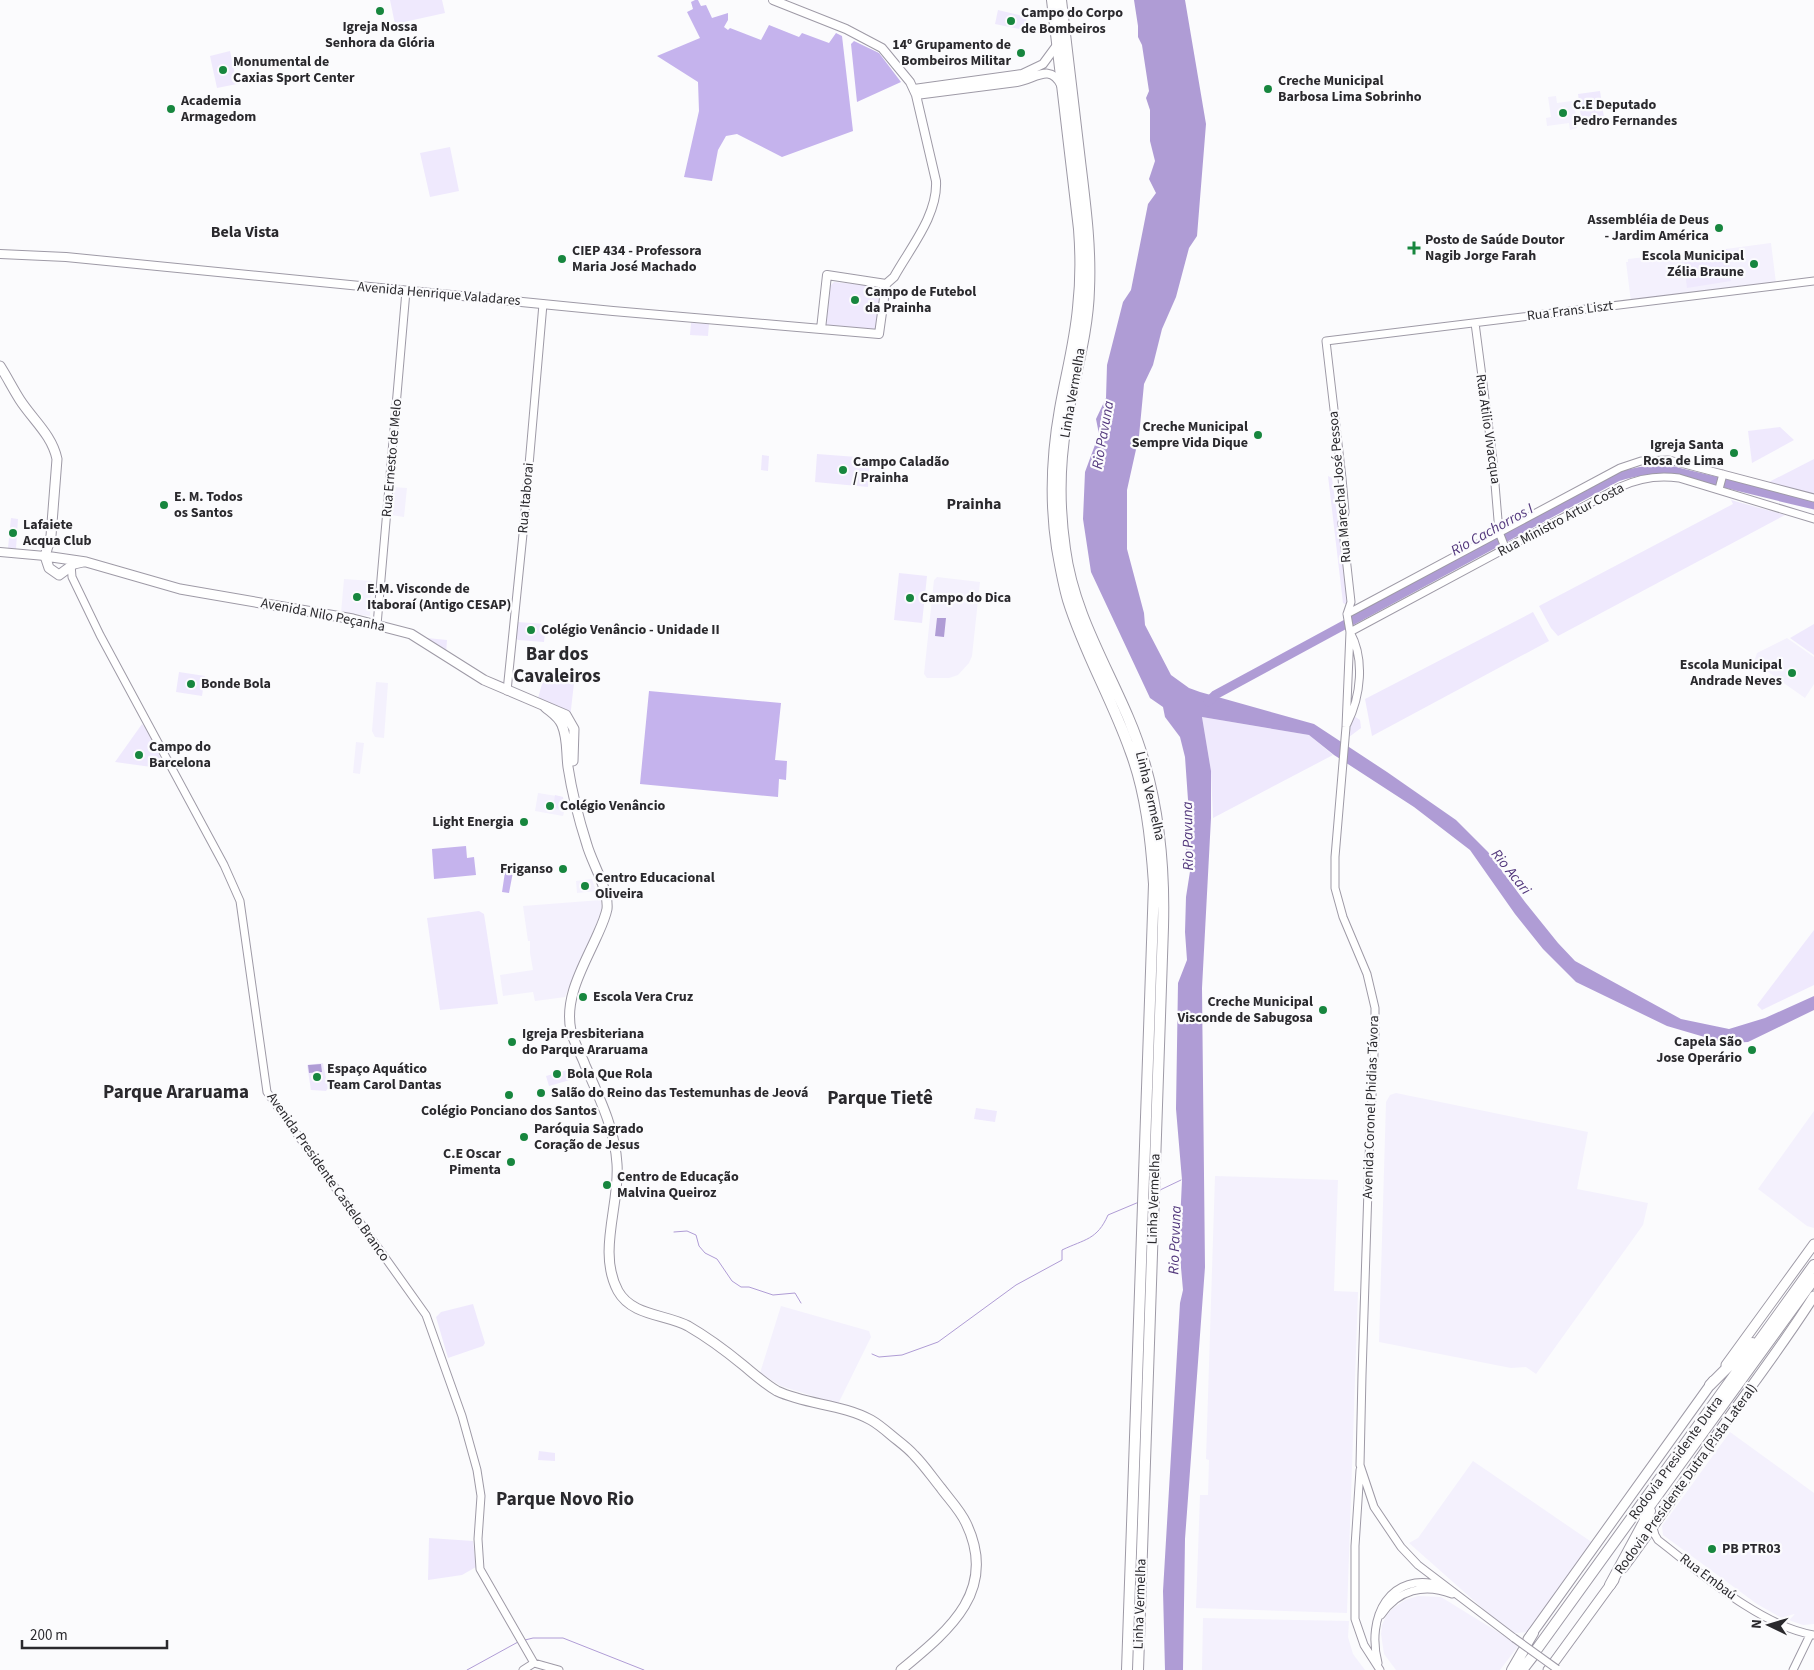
<svg xmlns="http://www.w3.org/2000/svg" width="1814" height="1670" viewBox="0 0 1814 1670" font-family="'Source Sans 3',sans-serif">
<rect width="100%" height="100%" fill="#fbfbfd"/>
<!-- built -->
<path fill="#f4f1fd" d="M1556,96L1557,103L1579,100L1580,108L1575,109L1577,128L1570,130L1569,123L1547,126L1546,118L1551,117L1548,97Z
M1771,243L1776,283L1631,302L1626,262H1628V259L1680,253L1681,255Z
M393,487L407,488L404,517L391,515Z
M937,577L980,582L972,656L969,663L958,675L949,678H927L924,674L934,580Z
M344,579L372,581L370,616L341,613Z
M1787,638L1814,657V684L1805,698L1754,662L1757,653Z
M376,682L388,683L384,738L375,737L372,731Z
M356,742L364,743L360,774L353,773Z
M538,793L563,797L565,807L563,816L535,811Z
M592,879L596,891L577,893L576,881Z
M601,900L602,911L565,997L535,1001L533,992L503,996L500,975L533,970L530,953V941H528L523,906Z
M1396,1093L1588,1132L1577,1189L1648,1203L1643,1225L1536,1374L1526,1367L1511,1368L1379,1342L1386,1102L1390,1095Z
M1814,1111V1228L1807,1226L1758,1189Z
M1215,1176L1338,1180L1334,1291L1358,1292L1347,1613L1196,1608L1200,1495H1208L1209,1460L1206,1459Z
M781,1306L869,1331L871,1337L838,1404L781,1386L760,1373Z
M1730,1432L1814,1493V1624L1803,1625L1780,1617L1757,1604L1663,1535L1662,1526Z
M1473,1461L1593,1543L1528,1632L1515,1633L1489,1614L1409,1543L1418,1538Z
M1418,1596L1441,1597L1519,1645L1500,1670H1396L1384,1654L1381,1634L1382,1625L1386,1616L1392,1609L1405,1600Z
M1203,1618L1349,1621L1348,1637L1353,1654L1365,1670H1202Z"/>
<!-- green -->
<path fill="#efe9fd" d="M390,0H442L445,13L395,24Z
M998,10L1027,17L1024,30L995,24Z
M230,51L237,84L217,88L210,56Z
M1600,91L1605,124L1582,126L1578,94Z
M450,147L459,191L430,197L420,153Z
M1727,249L1731,281L1687,288L1683,255Z
M834,282L883,287L877,332L827,327L825,325L828,288Z
M691,323L709,324L708,336L690,335Z
M1780,427L1794,440L1752,463L1748,431Z
M817,454L870,458L868,487L815,482Z
M762,455L769,456L768,471L761,470Z
M1814,459V496L1767,483Z
M1328,476L1332,478L1349,602L1347,605L1343,603Z
M1731,500L1785,515L1558,636L1551,628L1539,606L1733,504Z
M11,518L18,519L16,549L8,548Z
M899,573L927,576L922,623L894,620Z
M1533,612L1549,641L1372,736L1365,699Z
M517,622L546,624L544,642L518,640L516,638Z
M1814,624V655L1790,638Z
M427,638L447,640L446,654L426,640Z
M179,672L205,676L202,696L176,692Z
M543,680L574,683L570,718L537,702Z
M1354,716L1360,720L1361,728L1349,737L1350,721Z
M1202,717L1309,735L1333,755L1213,818L1211,771Z
M142,724L146,729L166,769L115,762Z
M555,795L563,797L564,809L553,808Z
M479,911L484,914L498,1004L440,1010L427,918Z
M1814,930V985L1762,1010L1757,1005Z
M323,1063L328,1088L326,1091L311,1090L307,1065Z
M567,1070L570,1080L549,1086L546,1076Z
M976,1108L997,1111L995,1122L974,1119Z
M473,1304L485,1343L483,1346L448,1358L436,1317L441,1312Z
M539,1451L555,1453V1461L538,1460Z
M429,1538L473,1541L476,1567L462,1575L428,1580Z"/>
<!-- forest -->
<path fill="#c5b3ed" d="M695,0H698L701,6L706,5L712,18L728,13V20L724,27L728,30L730,28L761,40L769,25L799,37L802,33L829,43L836,33L842,36L853,131L782,157L737,134L726,136L718,150L712,181L684,177L699,111L698,82L657,56L700,38L687,12L693,9L691,2Z
M854,41L879,53L901,82L857,102L851,44Z
M649,691L781,703L775,760L787,761L786,780L779,779L778,797L640,784Z
M466,846L467,858L474,857L476,875L434,879L432,849Z
M505,872H513L509,893L502,892Z"/>
<!-- water -->
<path fill="#af9cd5" d="M1134,0H1185L1206,124L1197,236L1189,248L1176,297L1162,329L1153,365L1144,384L1139,436L1127,490V549L1144,613L1145,625L1171,675L1189,688L1200,692L1314,724L1387,772L1456,820L1488,852L1525,902L1558,943L1575,961L1681,1019L1729,1029L1765,1018L1814,996V1010L1748,1042L1725,1043L1667,1026L1576,982L1543,949L1515,914L1470,850L1414,807L1334,755L1309,735L1202,717L1211,771V818L1202,988L1205,1267L1185,1539L1183,1670H1165L1163,1591L1180,1303L1183,1290L1179,1245L1182,1180L1176,1109L1178,983L1187,960L1185,932L1186,897L1191,865L1186,850L1188,841L1189,814L1185,757L1180,737L1165,717L1163,707L1150,698L1091,572L1083,519L1085,472L1099,434L1096,419L1106,398L1107,365L1123,302L1131,290L1148,204L1156,193L1149,179L1155,161L1150,141V110L1146,98L1149,91L1142,45L1138,37V26Z
M937,618H946L944,637L935,636Z
M321,1064L322,1072L309,1073L308,1065Z"/>
<g fill="none" stroke-linecap="round" stroke-linejoin="round">
<!-- stream -->
<path stroke="#af9cd5" stroke-width="1" d="M1158,1191L1181,1180
M674,1232L687,1231L696,1235L699,1246L705,1253L717,1259L732,1281L741,1287H749L773,1295L795,1293L801,1303
M872,1354L879,1357L902,1355L938,1342L1016,1285L1062,1260V1250C1085,1239 1097,1240 1108,1215L1139,1202
M525,1640L533,1638H563L644,1670
M467,1670L518,1642"/>
<!-- river -->
<path stroke="#af9cd5" stroke-width="9" d="M1208,702L1215,695L1617,477C1637,471 1653,468 1674,471L1814,505"/>
<defs>
<path id="tertiary" d="M1475,323L1493,460L1499,532L1506,550
M1719,489L1723,474
M71,564L72,577L100,635L224,865L240,901L267,1092L426,1315L462,1416L477,1470L481,1496L478,1539L480,1569L534,1663
M1347,614L1620,468L1641,461L1669,460L1814,498
M377,625L406,291
M1350,632L1620,487C1639,478 1658,475 1679,478L1814,519
M507,691L523,534L543,304
M1347,724C1361,696 1365,659 1350,632
M1360,1470L1355,1546V1619L1364,1645L1380,1670
M1653,1528L1655,1535L1658,1540C1701,1573 1760,1626 1814,1635
M1381,1615C1398,1590 1424,1583 1452,1594
M1514,1638L1418,1565L1401,1547L1374,1507L1360,1465L1362,1375L1369,1158L1375,1033V1008L1367,974L1343,917L1335,888V857L1346,727L1350,632L1347,614L1351,602L1344,539L1342,523L1345,512L1342,478L1326,341L1814,281
M1378,1663C1366,1618 1389,1569 1443,1586
M523,1670L534,1663L559,1670
M1793,1670L1810,1635"/>
<path id="secondary" d="M773,0L846,29L882,48L910,82L916,95L936,181C938,215 910,248 894,277L886,284
M914,89L1022,74L1043,64L1057,45
M916,95L1017,82C1035,79 1050,63 1061,85
M0,254L66,257L613,311L879,334L886,284
M821,329L827,275L886,284
M0,552L45,556"/>
<path id="primary" d="M0,366C7,377 13,389 20,400C33,420 52,435 57,459L51,536L45,556L49,568L59,575L74,564L83,562
M45,556L86,562L180,589L353,619L411,634L484,680L566,715L574,729L573,761
M545,707C552,713 559,717 562,725C568,739 566,753 568,767C572,793 579,820 587,845C592,863 609,890 607,909C605,919 600,929 596,938C583,967 564,998 571,1031C574,1043 581,1054 585,1065C599,1097 615,1129 617,1164C620,1205 597,1252 618,1291C632,1316 665,1314 688,1326C707,1337 726,1351 743,1365C754,1374 765,1384 777,1391C807,1405 842,1404 871,1420C878,1424 884,1429 891,1435C898,1441 907,1447 914,1455C924,1465 932,1477 941,1488C949,1499 960,1510 966,1523C999,1591 948,1631 901,1670"/>
<path id="trunk" d="M1726,1365L1814,1244
M1623,1568C1657,1523 1687,1476 1720,1430C1751,1386 1785,1342 1814,1296
M1528,1639L1713,1381
M1555,1661L1614,1580
M1548,1670L1549,1669"/>
<path id="motorway" d="M1052,0L1079,229C1081,255 1081,282 1078,308C1075,342 1066,375 1060,409C1052,454 1050,502 1057,548C1060,565 1063,583 1068,600C1084,652 1112,699 1130,750C1146,792 1151,839 1154,884L1127,1670
M1061,0C1067,54 1074,107 1080,161C1085,203 1091,246 1089,289C1088,335 1073,380 1066,425C1059,466 1059,508 1065,549C1073,610 1104,661 1128,717C1157,784 1165,855 1163,927L1138,1670
M1710,1385L1752,1343
M1643,1515L1814,1279
M1610,1585L1650,1511
M1527,1643L1533,1633
M1537,1649L1814,1265
M1512,1670L1523,1651
M1522,1670L1532,1657"/>
</defs>
<!-- tertiary casing -->
<use href="#tertiary" stroke="#9e9aa6" stroke-width="9"/>
<!-- secondary casing -->
<use href="#secondary" stroke="#9e9aa6" stroke-width="10"/>
<!-- primary casing -->
<use href="#primary" stroke="#9e9aa6" stroke-width="11"/>
<!-- trunk casing -->
<use href="#trunk" stroke="#9e9aa6" stroke-width="11"/>
<!-- motorway casing -->
<use href="#motorway" stroke="#9e9aa6" stroke-width="12"/>
<!-- tertiary -->
<use href="#tertiary" stroke="#fff" stroke-width="7"/>
<!-- secondary -->
<use href="#secondary" stroke="#fff" stroke-width="8"/>
<!-- primary -->
<use href="#primary" stroke="#fff" stroke-width="9"/>
<!-- trunk -->
<use href="#trunk" stroke="#fff" stroke-width="9"/>
<!-- motorway -->
<use href="#motorway" stroke="#fff" stroke-width="10"/>
<defs>
<path id="tertiary-bridge" d="M1514,1638L1557,1669"/>
</defs>
<!-- tertiary-bridge casing -->
<use href="#tertiary-bridge" stroke="#9e9aa6" stroke-width="9" stroke-linecap="butt"/>
<!-- tertiary-bridge -->
<use href="#tertiary-bridge" stroke="#fff" stroke-width="7"/>
</g>
<!-- markers -->
<g fill="#17863e" stroke="#fbfbfd" stroke-width="2">
<circle cx="380" cy="11" r="5"/>
<circle cx="1011" cy="21" r="5"/>
<circle cx="1021" cy="53" r="5"/>
<circle cx="223" cy="70" r="5"/>
<circle cx="1268" cy="89" r="5"/>
<circle cx="171" cy="109" r="5"/>
<circle cx="1563" cy="113" r="5"/>
<circle cx="1719" cy="228" r="5"/>
<path d="M1411.5 240.5h5v5h5v5h-5v5h-5v-5h-5v-5h5z"/>
<circle cx="562" cy="259" r="5"/>
<circle cx="1754" cy="264" r="5"/>
<circle cx="855" cy="300" r="5"/>
<circle cx="1258" cy="435" r="5"/>
<circle cx="1734" cy="453" r="5"/>
<circle cx="843" cy="470" r="5"/>
<circle cx="164" cy="505" r="5"/>
<circle cx="13" cy="533" r="5"/>
<circle cx="357" cy="597" r="5"/>
<circle cx="910" cy="598" r="5"/>
<circle cx="531" cy="630" r="5"/>
<circle cx="1792" cy="673" r="5"/>
<circle cx="191" cy="684" r="5"/>
<circle cx="139" cy="755" r="5"/>
<circle cx="550" cy="806" r="5"/>
<circle cx="524" cy="822" r="5"/>
<circle cx="563" cy="869" r="5"/>
<circle cx="585" cy="886" r="5"/>
<circle cx="583" cy="997" r="5"/>
<circle cx="1323" cy="1010" r="5"/>
<circle cx="512" cy="1042" r="5"/>
<circle cx="1752" cy="1050" r="5"/>
<circle cx="557" cy="1074" r="5"/>
<circle cx="317" cy="1077" r="5"/>
<circle cx="541" cy="1093" r="5"/>
<circle cx="509" cy="1095" r="5"/>
<circle cx="524" cy="1137" r="5"/>
<circle cx="511" cy="1162" r="5"/>
<circle cx="607" cy="1185" r="5"/>
<circle cx="1712" cy="1549" r="5"/>
</g>
<g text-anchor="middle" dominant-baseline="central" stroke-width="4.5" stroke-linejoin="round" paint-order="stroke">
<!-- poi labels -->
<g font-size="14" font-weight="bold" fill="#2a292d" stroke="#fbfbfd" text-anchor="start">
<text x="1021" y="13">Campo do Corpo<tspan x="1021" dy="16">de Bombeiros</tspan></text>
<text x="380" y="27" text-anchor="middle">Igreja Nossa<tspan x="380" dy="16">Senhora da Glória</tspan></text>
<text x="1011" y="45" text-anchor="end">14º Grupamento de<tspan x="1011" dy="16">Bombeiros Militar</tspan></text>
<text x="233" y="62">Monumental de<tspan x="233" dy="16">Caxias Sport Center</tspan></text>
<text x="1278" y="81">Creche Municipal<tspan x="1278" dy="16">Barbosa Lima Sobrinho</tspan></text>
<text x="181" y="101">Academia<tspan x="181" dy="16">Armagedom</tspan></text>
<text x="1573" y="105">C.E Deputado<tspan x="1573" dy="16">Pedro Fernandes</tspan></text>
<text x="1709" y="220" text-anchor="end">Assembléia de Deus<tspan x="1709" dy="16">- Jardim América</tspan></text>
<text x="1425" y="240">Posto de Saúde Doutor<tspan x="1425" dy="16">Nagib Jorge Farah</tspan></text>
<text x="572" y="251">CIEP 434 - Professora<tspan x="572" dy="16">Maria José Machado</tspan></text>
<text x="1744" y="256" text-anchor="end">Escola Municipal<tspan x="1744" dy="16">Zélia Braune</tspan></text>
<text x="865" y="292">Campo de Futebol<tspan x="865" dy="16">da Prainha</tspan></text>
<text x="1248" y="427" text-anchor="end">Creche Municipal<tspan x="1248" dy="16">Sempre Vida Dique</tspan></text>
<text x="1724" y="445" text-anchor="end">Igreja Santa<tspan x="1724" dy="16">Rosa de Lima</tspan></text>
<text x="853" y="462">Campo Caladão<tspan x="853" dy="16">/ Prainha</tspan></text>
<text x="174" y="497">E. M. Todos<tspan x="174" dy="16">os Santos</tspan></text>
<text x="23" y="525">Lafaiete<tspan x="23" dy="16">Acqua Club</tspan></text>
<text x="367" y="589">E.M. Visconde de<tspan x="367" dy="16">Itaboraí (Antigo CESAP)</tspan></text>
<text x="920" y="598">Campo do Dica</text>
<text x="541" y="630">Colégio Venâncio - Unidade II</text>
<text x="1782" y="665" text-anchor="end">Escola Municipal<tspan x="1782" dy="16">Andrade Neves</tspan></text>
<text x="201" y="684">Bonde Bola</text>
<text x="149" y="747">Campo do<tspan x="149" dy="16">Barcelona</tspan></text>
<text x="560" y="806">Colégio Venâncio</text>
<text x="514" y="822" text-anchor="end">Light Energia</text>
<text x="553" y="869" text-anchor="end">Friganso</text>
<text x="595" y="878">Centro Educacional<tspan x="595" dy="16">Oliveira</tspan></text>
<text x="593" y="997">Escola Vera Cruz</text>
<text x="1313" y="1002" text-anchor="end">Creche Municipal<tspan x="1313" dy="16">Visconde de Sabugosa</tspan></text>
<text x="522" y="1034">Igreja Presbiteriana<tspan x="522" dy="16">do Parque Araruama</tspan></text>
<text x="1742" y="1042" text-anchor="end">Capela São<tspan x="1742" dy="16">Jose Operário</tspan></text>
<text x="327" y="1069">Espaço Aquático<tspan x="327" dy="16">Team Carol Dantas</tspan></text>
<text x="567" y="1074">Bola Que Rola</text>
<text x="551" y="1093">Salão do Reino das Testemunhas de Jeová</text>
<text x="509" y="1111" text-anchor="middle">Colégio Ponciano dos Santos</text>
<text x="534" y="1129">Paróquia Sagrado<tspan x="534" dy="16">Coração de Jesus</tspan></text>
<text x="501" y="1154" text-anchor="end">C.E Oscar<tspan x="501" dy="16">Pimenta</tspan></text>
<text x="617" y="1177">Centro de Educação<tspan x="617" dy="16">Malvina Queiroz</tspan></text>
<text x="1722" y="1549">PB PTR03</text>
</g>
<!-- street labels -->
<g font-size="14" fill="#2a292d" stroke="#fbfbfd">
<text transform="translate(439 294) rotate(5)">Avenida Henrique Valadares</text>
<text transform="translate(1570 311) rotate(-7)">Rua Frans Liszt</text>
<text transform="translate(1073 393) rotate(-80)">Linha Vermelha</text>
<text transform="translate(1488 429) rotate(82)">Rua Atilio Vivacqua</text>
<text transform="translate(392 458) rotate(-85)">Rua Ernesto de Melo</text>
<text transform="translate(1340 487) rotate(-95)">Rua Marechal José Pessoa</text>
<text transform="translate(526 498) rotate(-85)">Rua Itaborai</text>
<text transform="translate(1561 520) rotate(-28)">Rua Ministro Artur Costa</text>
<text transform="translate(323 615) rotate(11)">Avenida Nilo Peçanha</text>
<text transform="translate(1150 796) rotate(77)">Linha Vermelha</text>
<text transform="translate(1371 1107) rotate(-88)">Avenida Coronel Phidias Távora</text>
<text transform="translate(328 1177) rotate(55)">Avenida Presidente Castelo Branco</text>
<text transform="translate(1154 1199) rotate(-88)">Linha Vermelha</text>
<text transform="translate(1676 1458) rotate(-54)">Rodovia Presidente Dutra</text>
<text transform="translate(1686 1479) rotate(-54)">Rodovia Presidente Dutra (Pista Lateral)</text>
<text transform="translate(1708 1577) rotate(37)">Rua Embaú</text>
<text transform="translate(1140 1604) rotate(-88)">Linha Vermelha</text>
</g>
<!-- water labels -->
<g font-size="15" font-style="italic" fill="#52377c" stroke="#fbfbfd">
<text transform="translate(1103 435) rotate(-80)">Rio Pavuna</text>
<text transform="translate(1492 530) rotate(-29)">Rio Cachorros I</text>
<text transform="translate(1188 836) rotate(-91)">Rio Pavuna</text>
<text transform="translate(1511 872) rotate(51)">Rio Acari</text>
<text transform="translate(1175 1240) rotate(-88)">Rio Pavuna</text>
</g>
<!-- quarter labels -->
<g font-size="16" font-weight="bold" fill="#2a292d" stroke="#fbfbfd">
<text x="245" y="232">Bela Vista</text>
<text x="974" y="504">Prainha</text>
</g>
<!-- district labels -->
<g font-size="19" font-weight="bold" fill="#2a292d" stroke="#fbfbfd">
<text x="557" y="654">Bar dos<tspan x="557" dy="22">Cavaleiros</tspan></text>
<text x="176" y="1092">Parque Araruama</text>
<text x="880" y="1098">Parque Tietê</text>
<text x="565" y="1499">Parque Novo Rio</text>
</g>
</g>
<!-- north arrow -->
<g transform="translate(1769 1625) rotate(275)" stroke="#fbfbfd" stroke-width="4" paint-order="stroke">
<path d="M0-4L9 19L0 12L-9 19Z" fill="#2a292d"/>
<text y="-8" font-size="14" font-weight="bold" text-anchor="middle" fill="#2a292d">N</text>
</g>
<!-- scale -->
<path d="M22 1640v8h145v-8" fill="none" stroke="#2a292d" stroke-width="2.5"/>
<text x="30" y="1640" font-size="15" fill="#2a292d" stroke="#fbfbfd" stroke-width="4" paint-order="stroke">200 m</text>
</svg>
